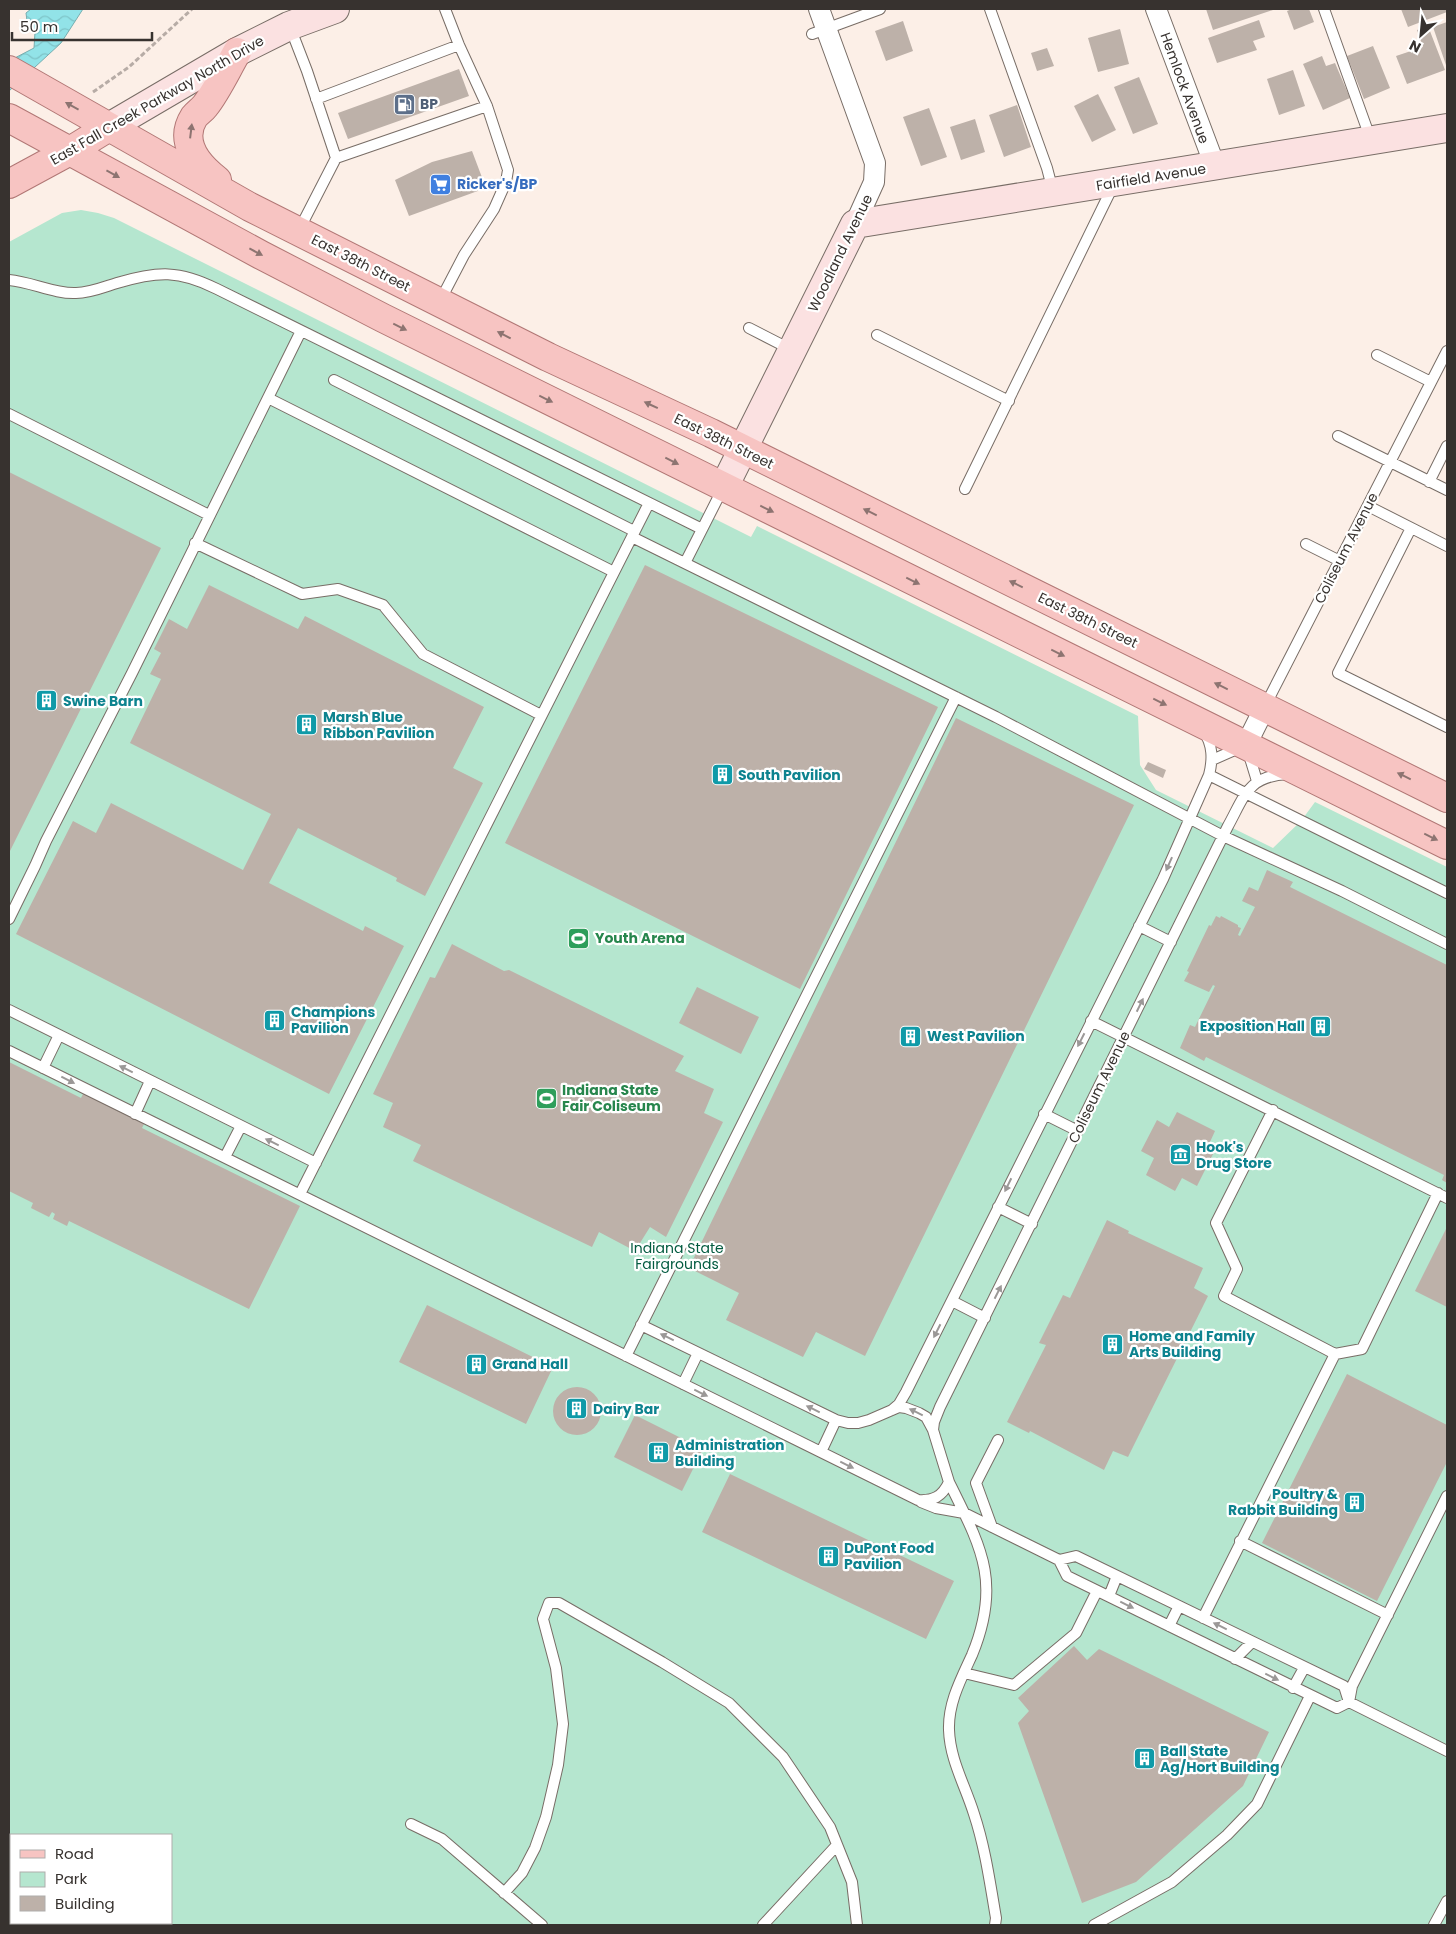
<svg xmlns="http://www.w3.org/2000/svg" width="1456" height="1934" viewBox="0 0 1456 1934" font-family="Poppins,sans-serif">
<defs>
<pattern id="water-waves" width="16" height="10" patternUnits="userSpaceOnUse" patternTransform="scale(1.25)"><rect width="16" height="10" fill="#92e3e8"/><path d="M0 5q4-4 8 0t8 0" fill="none" stroke="#7ec3c7"/></pattern>
</defs>
<rect width="100%" height="100%" fill="#fcefe7"/>
<!-- park -->
<path fill="#b5e6cf" fill-rule="evenodd" d="M81,210L98,213L114,218L751,537L757,526L1138,716L1140,765L1156,790L1273,848L1301,821L1315,802L1447,867V1925H9V242L62,213ZM11,1835H171V1923H11Z"/>
<!-- water -->
<path fill="url(#water-waves)" stroke="#77aeb0" d="M31,9H83L61,43L9,91V61L34,48L35,32L27,21L26,13Z"/>
<!-- building -->
<path fill="#bdb1a9" d="M1206,9H1276L1213,30Z
M1292,9H1309L1314,22L1294,30L1287,11Z
M1401,9H1447V12L1408,27Z
M1259,20L1265,37L1253,41L1257,50L1217,63L1208,38Z
M903,21L913,51L886,61L875,31Z
M1447,22V68L1433,27Z
M1428,26L1445,70L1407,84L1396,56L1423,47L1417,30Z
M1120,29L1129,64L1098,72L1088,38Z
M1373,46L1390,88L1364,99L1347,56Z
M1047,48L1054,66L1037,71L1031,53Z
M1322,56L1326,66L1335,63L1350,98L1323,110L1303,64Z
M459,69L469,96L348,139L338,113Z
M1293,70L1305,106L1279,115L1267,79Z
M1139,77L1158,124L1133,134L1114,87Z
M1098,94L1116,130L1092,142L1074,106Z
M1017,105L1031,147L1004,157L989,115Z
M929,108L947,157L921,166L903,117Z
M975,119L985,152L961,160L950,127Z
M472,151L486,188L409,216L395,180L432,162Z
M9,472L161,548L9,853Z
M645,565L938,707L800,989L505,843Z
M209,585L298,629L305,616L484,707L453,768L483,783L425,896L396,881L397,878L298,828L269,883L363,931L365,926L404,946L329,1094L16,934L73,821L96,833L111,803L243,870L271,814L130,743L161,679L150,674L161,653L154,649L169,619L187,629Z
M956,718L1134,805L865,1356L816,1332L803,1357L726,1320L739,1293L689,1268Z
M1148,762L1166,770L1163,778L1144,769Z
M1267,870L1293,882L1290,887L1447,965V1183L1442,1180L1444,1175L1206,1057L1204,1061L1180,1048L1190,1025L1195,1027L1215,986L1213,985L1209,992L1184,981L1189,972L1187,971L1209,925L1211,926L1216,916L1220,918L1221,916L1238,925V927L1241,928L1238,935L1240,936L1255,907L1242,901L1249,887L1258,891Z
M452,944L504,971L509,970L684,1056L675,1071L714,1089L704,1113L723,1122L666,1237L650,1227L635,1251L599,1232L592,1247L413,1161L421,1145L383,1127L393,1103L373,1094L430,977L435,978Z
M697,987L759,1017L741,1054L679,1023Z
M9,1062L81,1098L85,1090L146,1120L142,1128L300,1206L249,1309L69,1221L67,1226L53,1219L55,1214L52,1212L49,1217L31,1208L33,1203L9,1191Z
M1177,1112L1215,1131L1210,1142L1217,1146L1197,1186L1182,1178L1175,1191L1146,1175L1154,1158L1141,1151L1157,1120L1169,1127Z
M1107,1220L1129,1231L1128,1233L1203,1268L1194,1288L1208,1296L1128,1457L1113,1451L1104,1470L1030,1431L1029,1433L1007,1422L1046,1345L1039,1343L1063,1295L1070,1298Z
M1447,1227V1307L1415,1291Z
M427,1305L553,1367L526,1424L399,1362Z
M1347,1374L1447,1425V1462L1377,1601L1262,1543Z
M553 1411a24 24 0 1 1 48 0a24 24 0 1 1-48 0Z
M635,1415L703,1449L682,1491L614,1457Z
M730,1474L954,1581L926,1639L702,1532Z
M1074,1646L1087,1660L1099,1649L1269,1732L1243,1786L1136,1882L1082,1903L1018,1723L1029,1711L1018,1698Z"/>
<g fill="none" stroke-linecap="round" stroke-linejoin="round">
<defs>
<path id="lane" d="M990,9L1047,168L1053,191
M1324,9L1371,140
M290,27L307,71L336,158
M812,34L880,9
M316,99L459,45
M299,230L336,158L487,106
M9,280C32,282 54,294 76,293C90,293 104,287 117,283C158,271 179,270 217,289L702,529
M440,301L464,255L494,209L506,182L508,170L487,106L459,45L445,9
M749,328L790,349
M877,335L1009,401
M1377,355L1431,382
M334,380L634,531
M268,398L614,572
M9,414L209,515
M1338,436L1447,490
M1429,482L1447,446
M965,489L1113,186
M1368,506L1447,546
M1411,528L1338,673L1447,727
M632,537L996,717L1223,836L1342,891L1447,944
M195,543L302,594L338,589L383,605L423,654L541,715
M1306,544L1340,561
M685,563L723,488
M1265,706L1447,351
M1212,760L1246,745L1257,781
M1209,775L1447,893
M9,919L35,866L46,841L132,673L301,331
M1139,926L1171,942
M9,1010L316,1163
M1091,1021L1447,1198
M9,1051L918,1500C933,1501 942,1497 949,1482L933,1430L926,1417L919,1413L906,1408L899,1407L869,1420L858,1423H848L836,1420L641,1325
M43,1068L59,1035
M1273,1110L1216,1223L1237,1269L1224,1296L1335,1354
M135,1114L150,1081
M1044,1114L1078,1131
M225,1157L241,1126
M300,1194L649,503
M998,1207L1032,1224
M952,1301L985,1318
M626,1356L956,697
M683,1384L698,1353
M892,1410L899,1404L906,1392L1163,879L1209,775C1213,759 1213,745 1203,730
M933,1430L934,1422L940,1407L1228,826C1245,795 1248,776 1288,774
M821,1452L836,1420
M949,1482C981,1547 1002,1582 972,1655C961,1679 948,1703 949,1730C950,1760 965,1785 974,1814C985,1847 990,1883 996,1918L995,1925
M921,1502L936,1508L964,1513L1059,1560L1067,1576L1337,1708L1349,1702L1352,1686L1447,1496
M992,1527L976,1483L998,1440
M1240,1541L1388,1615
M1059,1560L1076,1556L1344,1686L1349,1702L1447,1751
M1109,1596L1117,1576
M1203,1618L1335,1354L1362,1349L1438,1193
M1169,1626L1179,1606
M1235,1659L1252,1642
M964,1673L1014,1685L1076,1633L1097,1591
M1293,1688L1304,1668
M411,1824L442,1839L542,1925
M504,1893L522,1873L535,1848L546,1817L558,1765L563,1724L556,1668L543,1619L549,1603H559L662,1662L729,1703L783,1757L830,1827L852,1882L857,1925
M763,1925L837,1845
M1094,1925L1172,1882L1227,1835L1257,1804L1310,1696
M1434,1925L1447,1901"/>
<path id="street" d="M819,9L875,163L874,182L855,224
M1156,9L1215,166
M1246,745L1265,707"/>
<path id="secondary" d="M109,127L237,52L289,26L335,9
M724,487L855,224L1447,128"/>
<path id="primary" d="M9,70L250,207L548,357L711,433L1447,798
M9,118L261,255L383,318L1447,845
M217,180C199,166 178,142 194,117C197,113 202,110 205,106C217,91 227,69 237,52
M9,184L70,151L109,127"/>
</defs>
<!-- lane casing -->
<use href="#lane" stroke="#786d66" stroke-width="12"/>
<!-- street casing -->
<use href="#street" stroke="#786d66" stroke-width="22"/>
<!-- secondary casing -->
<use href="#secondary" stroke="#786d66" stroke-width="30"/>
<!-- primary casing -->
<use href="#primary" stroke="#b17775" stroke-width="30"/>
<!-- path -->
<path stroke="#b7aca6" stroke-width="3" stroke-dasharray="5 2.5" stroke-linecap="butt" d="M93,92L129,67L192,9"/>
<!-- lane -->
<use href="#lane" stroke="#fff" stroke-width="10"/>
<!-- street -->
<use href="#street" stroke="#fff" stroke-width="20"/>
<!-- secondary -->
<use href="#secondary" stroke="#fbe1e1" stroke-width="28"/>
<!-- primary -->
<use href="#primary" stroke="#f7c4c2" stroke-width="28"/>
</g>
<!-- one-way arrows -->
<defs><path id="oneway-solid" d="M-6-.8H1V-3.2L6.5 0L1 3.2V.8H-6Z" transform="scale(1.25)"/></defs>
<g fill="#8d7471">
<use href="#oneway-solid" transform="translate(72 106) rotate(-151)"/>
<use href="#oneway-solid" transform="translate(191 131) rotate(-83)"/>
<use href="#oneway-solid" transform="translate(113 174) rotate(29)"/>
<use href="#oneway-solid" transform="translate(256 252) rotate(28)"/>
<use href="#oneway-solid" transform="translate(400 327) rotate(26)"/>
<use href="#oneway-solid" transform="translate(504 335) rotate(-153)"/>
<use href="#oneway-solid" transform="translate(546 399) rotate(26)"/>
<use href="#oneway-solid" transform="translate(651 405) rotate(-155)"/>
<use href="#oneway-solid" transform="translate(672 461) rotate(27)"/>
<use href="#oneway-solid" transform="translate(767 509) rotate(26)"/>
<use href="#oneway-solid" transform="translate(870 512) rotate(-154)"/>
<use href="#oneway-solid" transform="translate(913 581) rotate(26)"/>
<use href="#oneway-solid" transform="translate(1016 584) rotate(-154)"/>
<use href="#oneway-solid" transform="translate(1058 653) rotate(26)"/>
<use href="#oneway-solid" transform="translate(1221 686) rotate(-154)"/>
<use href="#oneway-solid" transform="translate(1160 702) rotate(26)"/>
<use href="#oneway-solid" transform="translate(1404 776) rotate(-154)"/>
<use href="#oneway-solid" transform="translate(1431 837) rotate(26)"/>
</g>
<g fill="#9b9897">
<use href="#oneway-solid" transform="translate(1169 864) rotate(114)"/>
<use href="#oneway-solid" transform="translate(1140 1005) rotate(-64)"/>
<use href="#oneway-solid" transform="translate(1081 1040) rotate(117)"/>
<use href="#oneway-solid" transform="translate(126 1069) rotate(-154)"/>
<use href="#oneway-solid" transform="translate(68 1080) rotate(27)"/>
<use href="#oneway-solid" transform="translate(272 1142) rotate(-154)"/>
<use href="#oneway-solid" transform="translate(1008 1185) rotate(116)"/>
<use href="#oneway-solid" transform="translate(998 1292) rotate(-63)"/>
<use href="#oneway-solid" transform="translate(937 1331) rotate(117)"/>
<use href="#oneway-solid" transform="translate(667 1337) rotate(-154)"/>
<use href="#oneway-solid" transform="translate(701 1393) rotate(26)"/>
<use href="#oneway-solid" transform="translate(813 1409) rotate(-154)"/>
<use href="#oneway-solid" transform="translate(916 1412) rotate(-154)"/>
<use href="#oneway-solid" transform="translate(847 1465) rotate(26)"/>
<use href="#oneway-solid" transform="translate(1127 1605) rotate(26)"/>
<use href="#oneway-solid" transform="translate(1220 1626) rotate(-154)"/>
<use href="#oneway-solid" transform="translate(1272 1677) rotate(26)"/>
</g>
<!-- icons -->
<defs>
<symbol id="fuel-square" viewBox="-11 -11 22 22"><rect x="-9" y="-9" width="18" height="18" rx="4" fill="#5c6f8a" stroke="#fff"/><path d="M-5.5-6h7V0h2V4h1.3V-2.5L3-4.5l.8-.8L6-3V5H2.5V1h-1V6h-7ZM-4.2-4.7v3.2H.2V-4.7Z" fill="#fff"/></symbol>
<symbol id="supermarket-square" viewBox="-11 -11 22 22"><rect x="-9" y="-9" width="18" height="18" rx="4" fill="#3f7fe0" stroke="#fff"/><path d="M-6-5.5h2.5l.6 2H6L4.5 2H-2.5L-4.4-4H-6ZM-1.5 3.2a1.3 1.3 0 1 0 .1 0ZM3 3.2a1.3 1.3 0 1 0 .1 0Z" fill="#fff"/></symbol>
<symbol id="building-square" viewBox="-11 -11 22 22"><rect x="-9" y="-9" width="18" height="18" rx="4" fill="#0f9aa8" stroke="#fff"/><path d="M-4-6H4V6H1V3H-1V6H-4ZM-2.5-4.3h1.7v1.8h-1.7ZM.8-4.3h1.7v1.8H.8ZM-2.5-1h1.7V.8h-1.7ZM.8-1h1.7V.8H.8Z" fill="#fff"/></symbol>
<symbol id="stadium-square" viewBox="-11 -11 22 22"><rect x="-9" y="-9" width="18" height="18" rx="4" fill="#2e9e5b" stroke="#fff"/><path d="M0-5a6.5 5 0 1 0 0 10a6.5 5 0 1 0 0-10ZM-3.5-1.8h7v3.6h-7Z" fill="#fff"/></symbol>
<symbol id="museum-square" viewBox="-11 -11 22 22"><rect x="-9" y="-9" width="18" height="18" rx="4" fill="#0f9aa8" stroke="#fff"/><path d="M0-6L6-3V-2H-6V-3ZM-5-1h2V3h-2ZM-1-1h2V3h-2ZM3-1h2V3H3ZM-6 4H6V6H-6Z" fill="#fff"/></symbol>
</defs>
<g fill-rule="evenodd">
<use href="#fuel-square" x="392" y="92" width="25" height="25"/>
<use href="#supermarket-square" x="428" y="172" width="25" height="25"/>
<use href="#building-square" x="34" y="688" width="25" height="25"/>
<use href="#building-square" x="294" y="712" width="25" height="25"/>
<use href="#building-square" x="710" y="762" width="25" height="25"/>
<use href="#stadium-square" x="566" y="926" width="25" height="25"/>
<use href="#building-square" x="262" y="1008" width="25" height="25"/>
<use href="#building-square" x="1308" y="1014" width="25" height="25"/>
<use href="#building-square" x="898" y="1024" width="25" height="25"/>
<use href="#stadium-square" x="534" y="1086" width="25" height="25"/>
<use href="#museum-square" x="1168" y="1142" width="25" height="25"/>
<use href="#building-square" x="1100" y="1332" width="25" height="25"/>
<use href="#building-square" x="464" y="1352" width="25" height="25"/>
<use href="#building-square" x="564" y="1396" width="25" height="25"/>
<use href="#building-square" x="646" y="1440" width="25" height="25"/>
<use href="#building-square" x="1342" y="1490" width="25" height="25"/>
<use href="#building-square" x="816" y="1544" width="25" height="25"/>
<use href="#building-square" x="1132" y="1746" width="25" height="25"/>
</g>
<g text-anchor="middle" dominant-baseline="central" stroke-width="4.5" stroke-linejoin="round" paint-order="stroke">
<!-- street labels -->
<g font-size="14" fill="#37322f" stroke="#fff">
<text transform="translate(1185 88) rotate(70)">Hemlock Avenue</text>
<text transform="translate(157 100) rotate(-30)">East Fall Creek Parkway North Drive</text>
<text transform="translate(1151 177) rotate(-9)">Fairfield Avenue</text>
<text transform="translate(840 253) rotate(-64)">Woodland Avenue</text>
<text transform="translate(361 263) rotate(27)">East 38th Street</text>
<text transform="translate(724 441) rotate(26)">East 38th Street</text>
<text transform="translate(1346 548) rotate(-63)">Coliseum Avenue</text>
<text transform="translate(1088 620) rotate(26)">East 38th Street</text>
<text transform="translate(1099 1087) rotate(-64)">Coliseum Avenue</text>
</g>
<!-- service labels -->
<g font-size="14" font-weight="bold" fill="#4e5e75" stroke="#fff" text-anchor="start">
<text x="420" y="104">BP</text>
</g>
<!-- shop labels -->
<g font-size="14" font-weight="bold" fill="#366cbe" stroke="#fff" text-anchor="start">
<text x="457" y="184">Ricker's/BP</text>
</g>
<!-- culture labels -->
<g font-size="14" font-weight="bold" fill="#0d838f" stroke="#fff" text-anchor="start">
<text x="63" y="701">Swine Barn</text>
<text x="323" y="717">Marsh Blue<tspan x="323" dy="16">Ribbon Pavilion</tspan></text>
<text x="738" y="775">South Pavilion</text>
<text x="291" y="1012">Champions<tspan x="291" dy="16">Pavilion</tspan></text>
<text x="1305" y="1026" text-anchor="end">Exposition Hall</text>
<text x="927" y="1036">West Pavilion</text>
<text x="1196" y="1147">Hook's<tspan x="1196" dy="16">Drug Store</tspan></text>
<text x="1129" y="1336">Home and Family<tspan x="1129" dy="16">Arts Building</tspan></text>
<text x="492" y="1364">Grand Hall</text>
<text x="593" y="1409">Dairy Bar</text>
<text x="675" y="1445">Administration<tspan x="675" dy="16">Building</tspan></text>
<text x="1338" y="1494" text-anchor="end">Poultry &amp;<tspan x="1338" dy="16">Rabbit Building</tspan></text>
<text x="844" y="1548">DuPont Food<tspan x="844" dy="16">Pavilion</tspan></text>
<text x="1160" y="1751">Ball State<tspan x="1160" dy="16">Ag/Hort Building</tspan></text>
</g>
<!-- leisure labels -->
<g font-size="14" font-weight="bold" fill="#27864d" stroke="#fff" text-anchor="start">
<text x="595" y="938">Youth Arena</text>
<text x="562" y="1090">Indiana State<tspan x="562" dy="16">Fair Coliseum</tspan></text>
</g>
<!-- park labels -->
<g font-size="14" fill="#035b40" stroke="#fff">
<text x="677" y="1248">Indiana State<tspan x="677" dy="16">Fairgrounds</tspan></text>
</g>
</g>
<!-- border -->
<rect width="1456" height="1934" fill="none" stroke="#37322f" stroke-width="20"/>
<!-- legend -->
<rect x="10" y="1834" width="162" height="90" fill="#ffffff" stroke="#afadac"/>
<rect x="20" y="1850" width="25" height="8" fill="#f7c4c2" stroke="#afadac"/>
<text x="55" y="1859" font-size="15" fill="#37322f">Road</text>
<rect x="20" y="1872" width="25" height="15" fill="#b5e6cf" stroke="#afadac"/>
<text x="55" y="1884" font-size="15" fill="#37322f">Park</text>
<rect x="20" y="1896" width="25" height="15" fill="#bdb1a9" stroke="#afadac"/>
<text x="55" y="1909" font-size="15" fill="#37322f">Building</text>
<!-- north arrow -->
<g transform="translate(1421 35) rotate(207)" stroke="#ffffff" stroke-width="4" paint-order="stroke">
<path d="M0-4L9 19L0 12L-9 19Z" fill="#37322f"/>
<text y="-8" font-size="14" font-weight="bold" text-anchor="middle" fill="#37322f">N</text>
</g>
<!-- scale -->
<path d="M12 32v8h140v-8" fill="none" stroke="#37322f" stroke-width="2.5"/>
<text x="20" y="32" font-size="15" fill="#37322f" stroke="#ffffff" stroke-width="4" paint-order="stroke">50 m</text>
</svg>
